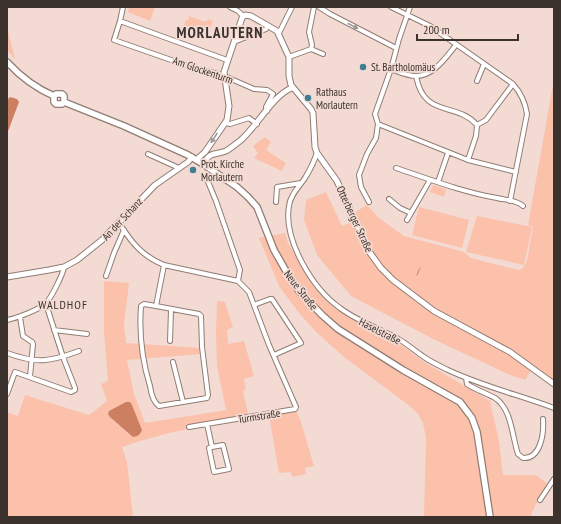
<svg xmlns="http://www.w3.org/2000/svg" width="561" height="524" viewBox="0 0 561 524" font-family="'PT Sans Narrow',sans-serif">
<rect width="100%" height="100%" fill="#f3dbd3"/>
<!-- green -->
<path fill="#fbc1aa" d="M129,7H155L150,21L128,12Z
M189,16L206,22L208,19L213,21L211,27L207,26L203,37L182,29L186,20H188Z
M7,27L15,59L7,50Z
M554,79V382L531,370L525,380L510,375L433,339L351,296L317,255L304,220L306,200L326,192L342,226L355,221L352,214L367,205L379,218L404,236L464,252L471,258L518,270L522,269L527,261L533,227L528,225Z
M265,137L271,142L266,150L286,163L282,171L254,158L258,153L253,146Z
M433,185L446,189L444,197L430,192Z
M419,207L469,220L462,248L412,235Z
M477,216L532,227L524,265L466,252Z
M285,233L288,243L310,279L335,307L355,321L400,344L424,362L490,401L499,441L503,475H536L549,485L538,500L530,517H424L426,438L423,423L418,414L411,407L344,357L316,332L299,313L279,286L259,238Z
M104,281L129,283L124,325L126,343L200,348L201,354L127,360L134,394L145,423L226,410L217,366L216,332L217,301L225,302L233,327L227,330L228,344L244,341L254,376L244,379L246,389L243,391L249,418C206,425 164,432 122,447L127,462L133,517H7V412L18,416L25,395L89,415L107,401L101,384L108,381L104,332Z
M296,411L300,419L314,466L305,468L306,474L292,477L291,472L279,473L269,415Z"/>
<!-- water -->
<path fill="#cc7f61" d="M10,97L17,99L19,102L7,134V100Z
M126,402H130L132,405L142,430C140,435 138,436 133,437L110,417L108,414L109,411Z"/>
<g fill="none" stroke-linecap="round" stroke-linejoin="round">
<!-- stream -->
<path stroke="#cc7f61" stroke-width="1" d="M420,269V268
M417,275L419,270"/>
<defs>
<path id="minor" d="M123,7L120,21L114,40L194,68L222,75L254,89L267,90L273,94L266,107L267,111
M230,7L238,11L243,16
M319,7L330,14L396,48
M391,7L430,26L513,84C521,93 525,101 527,114L510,201
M120,21L227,60
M279,33L292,7
M234,42L266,29
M311,49L323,54
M289,57L311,49L312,45L309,32L314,7
M391,69C399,72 408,76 416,76C434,76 446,57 456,45
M416,76C424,119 456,101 477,125
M477,81L484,64
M225,123L230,124L249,118L257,124
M378,124L468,160L516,172
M317,153C314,162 310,170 305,178C299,187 290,195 289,206C283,240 313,289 340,308C357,321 378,328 397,338C406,343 415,351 424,357C431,362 440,366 448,370C482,386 519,395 554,408
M148,154L179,168
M468,160L476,136L477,125L486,120L513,84
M396,168C429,179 462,192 497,198C505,200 517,200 523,206
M206,177L216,201L240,270L238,281L249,292L269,345L296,407L295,409
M438,182L448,153
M389,199L400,208L411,213
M276,202L277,187L301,183
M369,202L361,187L359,175L367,154L376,138L378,124L375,114L391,69L399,39L410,7
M407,220L430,180
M119,223C132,243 142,256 164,265L238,281
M106,276L114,253L124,230
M254,305L270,299H272L301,343L274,355
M156,306L199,314L201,316L202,347L208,395L207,398L159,406C153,402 151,393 150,386C142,360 139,333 141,306L144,304L156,306L164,265
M20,317L23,336L32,342L33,344L30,377
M7,320C17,318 38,310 45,304C51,299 63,274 64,267
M54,330L87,334
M170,341L171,310
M7,353C37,364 49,362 79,351
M173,362L183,402
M466,378L467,384C476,390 486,393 495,398C512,409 512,437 518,454L523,458C541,459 544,433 543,419
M7,394L15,372L71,392L75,390V388L63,357L46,304
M207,424L212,447L209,448L214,472L229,469L223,445L212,447
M189,427L295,409
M540,500L554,479"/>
<path id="tertiary" d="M196,160L205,152L227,120L229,106L224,72L242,18L245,15L251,16L277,31L289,57V76L291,85L311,109L313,113L315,147L317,153L337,181L368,250L381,268L393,280L434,311L510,352L554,384
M203,164C212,150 213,156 226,151C231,148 236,144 241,140C257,126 274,94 292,88
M7,277L49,270L64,267L77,260L102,240L155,185L188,162L192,157"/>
<path id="secondary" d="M7,62C20,76 35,88 54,96
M54,96V102L56,104H62L64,102
M54,96L56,94H62L64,96V102
M64,102L124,126L188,155L203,164L237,187L248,197L257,207L274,250L286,271L299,291L322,315L338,329L403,370L460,402L472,418L477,432L490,517"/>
</defs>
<!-- minor casing -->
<use href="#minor" stroke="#907c74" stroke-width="6"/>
<!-- tertiary casing -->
<use href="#tertiary" stroke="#907c74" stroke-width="7"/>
<!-- secondary casing -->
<use href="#secondary" stroke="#907c74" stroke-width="8"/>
<!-- minor -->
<use href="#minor" stroke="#fff" stroke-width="4"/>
<!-- tertiary -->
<use href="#tertiary" stroke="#fff" stroke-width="5"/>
<!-- secondary -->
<use href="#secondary" stroke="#fff" stroke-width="5.5"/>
</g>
<!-- one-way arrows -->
<defs><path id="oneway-solid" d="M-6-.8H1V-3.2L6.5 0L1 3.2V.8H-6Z"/></defs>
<g fill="#9d9896">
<use href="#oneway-solid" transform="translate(353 26) rotate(27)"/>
<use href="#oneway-solid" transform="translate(214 138) rotate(123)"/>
</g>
<!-- markers -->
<g fill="#3f7e93" stroke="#f3dbd3" stroke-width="1.5">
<circle cx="363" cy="67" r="4"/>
<circle cx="308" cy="98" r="4"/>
<circle cx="193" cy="170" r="4"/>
</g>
<g text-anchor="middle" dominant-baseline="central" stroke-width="3.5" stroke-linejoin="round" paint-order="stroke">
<!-- poi labels -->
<g font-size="11" fill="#3b322e" stroke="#f3dbd3" text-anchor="start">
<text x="371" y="67">St. Bartholomäus</text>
<text x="316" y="92">Rathaus<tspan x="316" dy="13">Morlautern</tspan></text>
<text x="201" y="164">Prot. Kirche<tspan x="201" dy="13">Morlautern</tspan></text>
</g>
<!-- street labels -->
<g font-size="11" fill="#3b322e" stroke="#f3dbd3">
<text transform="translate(203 70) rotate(19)">Am Glockenturm</text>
<text transform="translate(122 219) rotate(-47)">An der Schanz</text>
<text transform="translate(355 219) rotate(65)">Otterberger Straße</text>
<text transform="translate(301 290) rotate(52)">Neue Straße</text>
<text transform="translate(380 331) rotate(27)">Haselstraße</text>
<text transform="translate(259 416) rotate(-9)">Turmstraße</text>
</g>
<!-- neighbourhood labels -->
<g font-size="12" letter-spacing="1" fill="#3b322e" stroke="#f3dbd3">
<text x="63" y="304">WALDHOF</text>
</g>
<!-- district labels -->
<g font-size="15" font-weight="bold" letter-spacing="1" fill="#3b322e" stroke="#f3dbd3">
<text x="220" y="32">MORLAUTERN</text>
</g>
</g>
<!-- border -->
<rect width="561" height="524" fill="none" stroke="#3b322e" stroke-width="16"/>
<!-- scale -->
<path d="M417 34v6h101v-6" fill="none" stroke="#3b322e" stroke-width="2"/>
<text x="423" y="34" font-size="12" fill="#3b322e" stroke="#f3dbd3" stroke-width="3" paint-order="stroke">200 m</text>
</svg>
